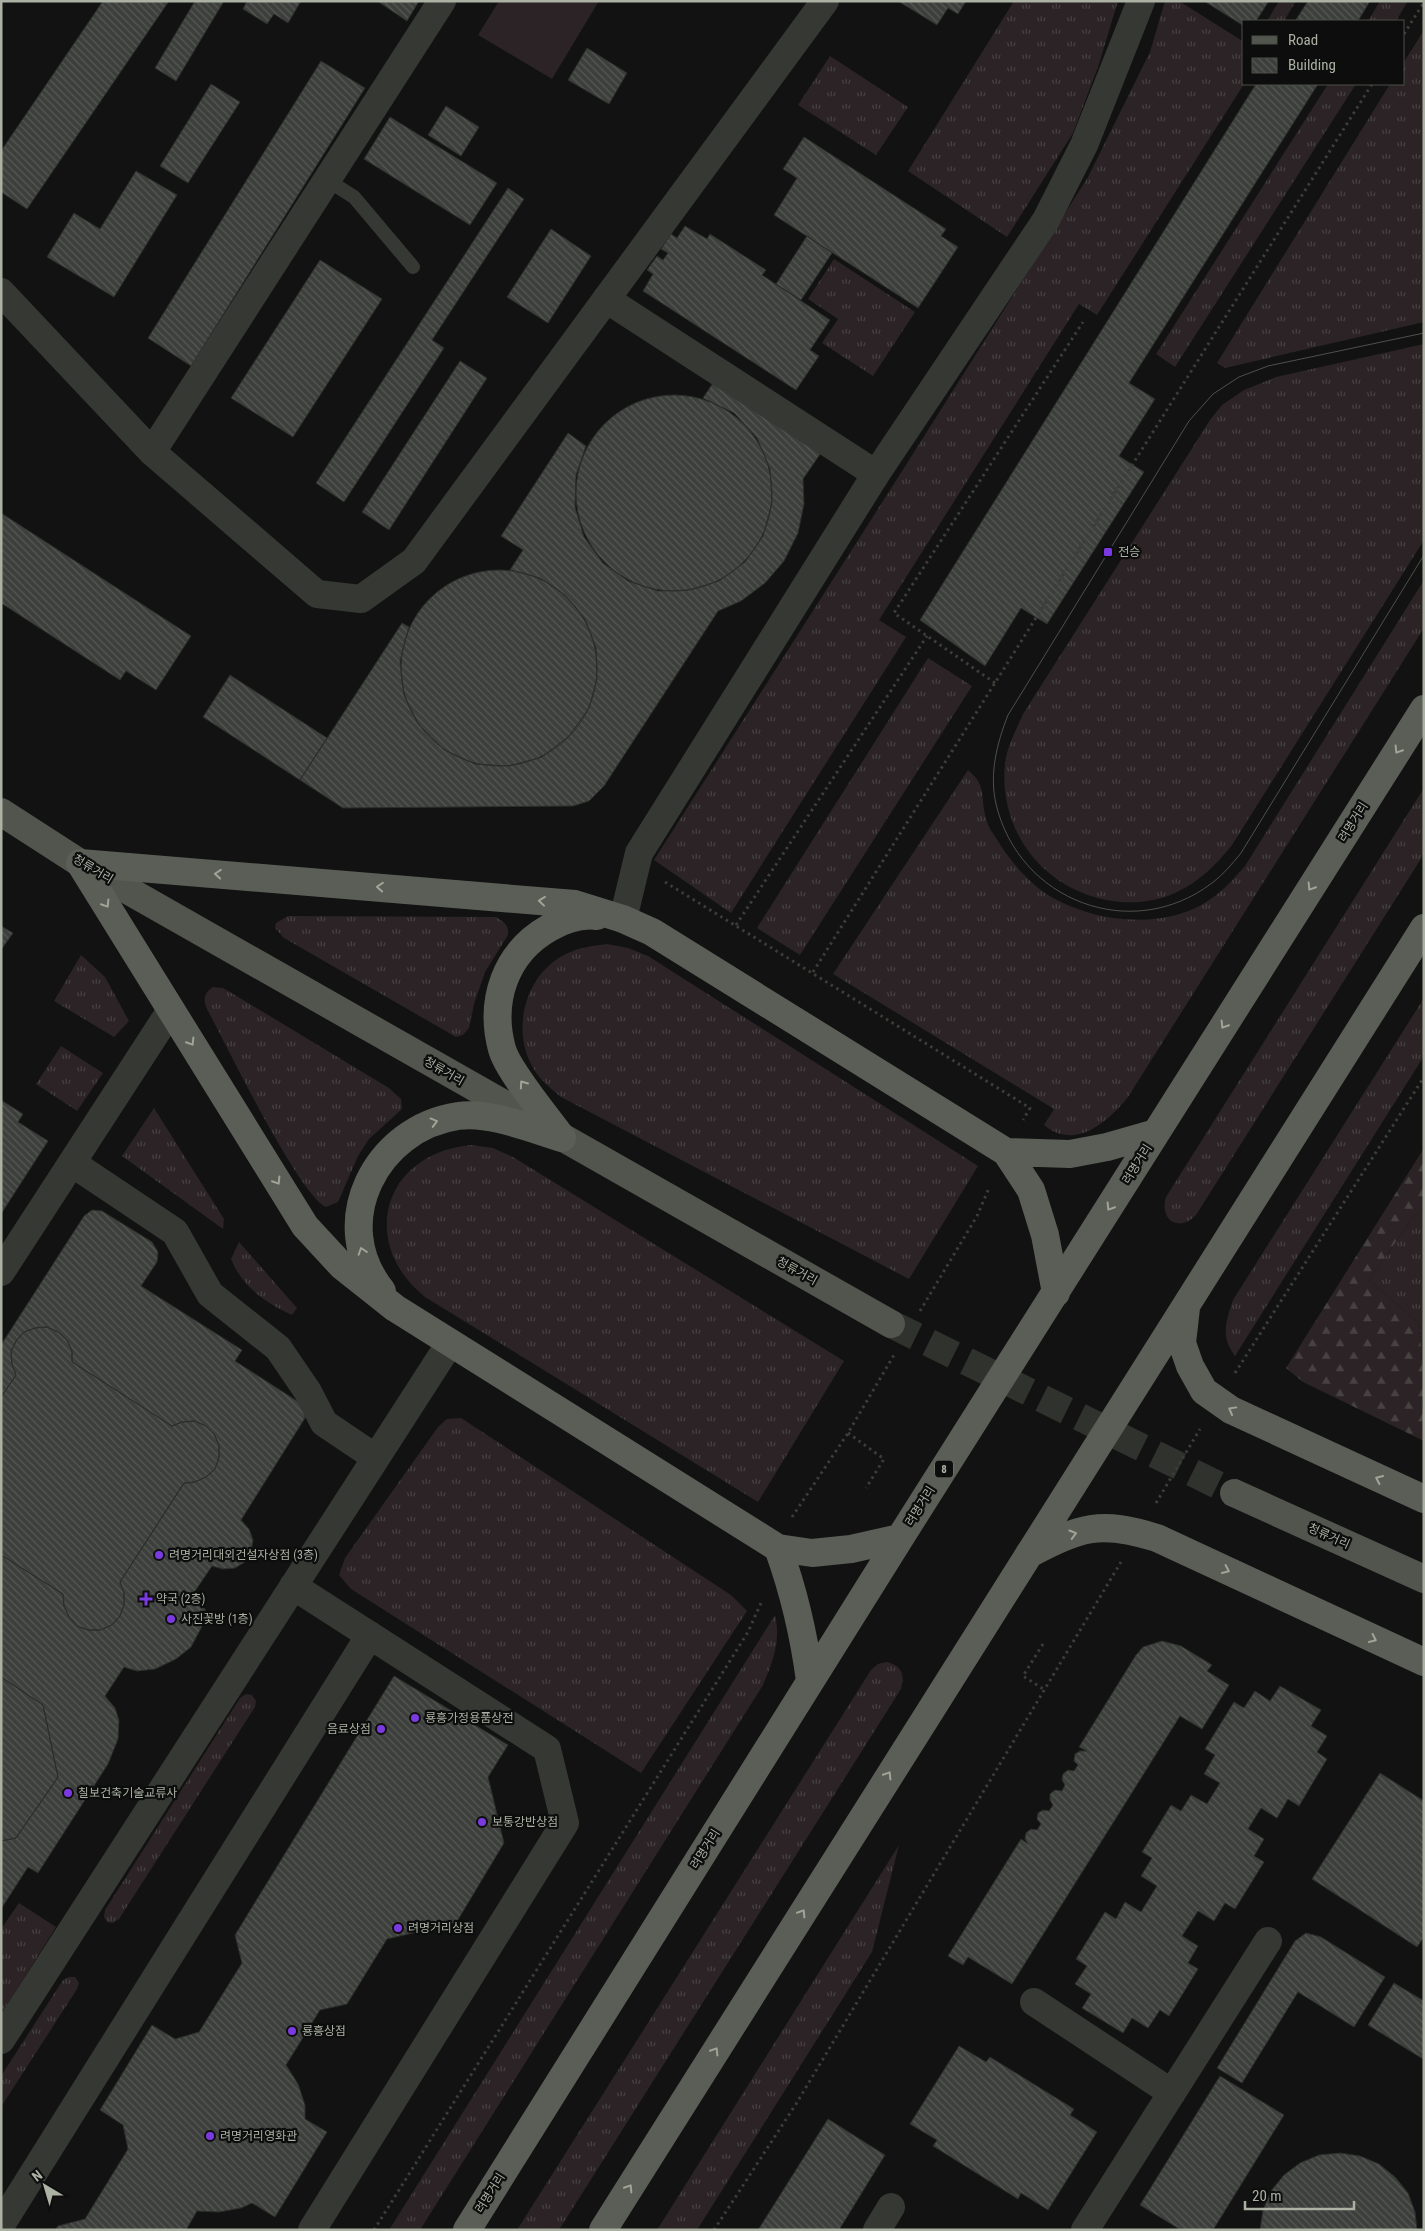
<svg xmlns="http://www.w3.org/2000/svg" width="1425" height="2231" viewBox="0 0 1425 2231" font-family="'Roboto Condensed','Noto Sans KR',sans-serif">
<defs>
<pattern id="grass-tufts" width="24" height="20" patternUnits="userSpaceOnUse" patternTransform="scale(1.25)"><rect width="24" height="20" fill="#2b2325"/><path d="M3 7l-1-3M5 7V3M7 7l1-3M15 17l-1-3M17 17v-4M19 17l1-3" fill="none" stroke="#474142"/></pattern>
<pattern id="forest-firs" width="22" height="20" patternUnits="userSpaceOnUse" patternTransform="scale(1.25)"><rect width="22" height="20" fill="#2b2325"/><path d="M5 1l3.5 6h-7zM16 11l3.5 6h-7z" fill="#474142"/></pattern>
<pattern id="building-back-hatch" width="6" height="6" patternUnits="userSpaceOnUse" patternTransform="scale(1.25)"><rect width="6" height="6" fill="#3c3f3b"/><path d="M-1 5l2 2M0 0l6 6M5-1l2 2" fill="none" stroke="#565854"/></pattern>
</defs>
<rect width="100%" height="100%" fill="#111211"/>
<!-- grass -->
<path fill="url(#grass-tufts)" d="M1014,1H1118L1098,67L1073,133L1007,237L908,171Z
M1165,1H1179L1244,42V84L1097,315L1079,304L879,620L906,637L731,913L654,860L897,479L1088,177L1150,52Z
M1279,1H1296L1284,21H1267Z
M1380,1H1408L1396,21H1368Z
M1424,30V322L1225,368L1217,363L1390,84H1404V62Z
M830,56L908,107L876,155L798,105Z
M1328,84H1356L1175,367L1156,354Z
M834,259L915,312L873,376L822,343L838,319L808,299Z
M1424,344V540L1232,845C1216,865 1199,882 1175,893C1156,902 1132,904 1112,901C1045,891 998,832 1005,764C1007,746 1016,730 1023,714L1210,420L1222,405L1244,390L1276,377Z
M1424,580V628L1128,1097C1108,1122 1075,1151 1044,1125L1054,1109L833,974L968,770C971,773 976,777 978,781C984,790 982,807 986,818C987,825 992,832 996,838C1009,860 1030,885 1053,898C1096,922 1160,929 1203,904C1220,894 1232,881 1245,866Z
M928,658L972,686L800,955L757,928Z
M1424,788V854L1196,1215C1179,1233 1159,1220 1166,1197Z
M288,916L496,917C504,922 509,925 508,935L485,972L474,1004L469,1028L463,1035L456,1037L284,938L275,928L276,923Z
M607,944L628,948L648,956L978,1166L909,1279L561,1097C550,1088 539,1079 532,1066C511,1028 526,973 566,954C579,947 593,946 607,944Z
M81,955L105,977L129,1021L114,1037L54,1001Z
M213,987L223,988L235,995L389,1088L401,1099L402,1109L369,1139L358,1156L338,1202L326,1207C298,1194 226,1044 207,1009C203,999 204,993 213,987Z
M1424,998V1056L1235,1356C1220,1336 1226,1322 1233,1300Z
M61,1046L103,1073L77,1111L36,1084Z
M154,1108L224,1219L223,1229L122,1156Z
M471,1145L493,1148L513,1157L844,1361L758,1502L425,1297C357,1242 384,1153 471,1145Z
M1424,1209V1386L1419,1323L1369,1280L1414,1216Z
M239,1242L297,1308L292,1315C265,1302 243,1288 231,1259Z
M461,1418L731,1595L747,1611L641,1773L351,1589L339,1575L345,1558L438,1427L447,1419Z
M775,1615C781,1641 773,1661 763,1685L420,2230H389Z
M887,1662C902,1666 905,1674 901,1689L559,2230H517L871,1670L878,1664Z
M246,1694L252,1695L256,1701L255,1707L119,1919L113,1923L107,1922L104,1917L105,1910L240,1698Z
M899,1845L872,1952L697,2230H657Z
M19,1903L56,1927L1,2015V1929Z
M69,1977H75L79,1983L77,1989L1,2107V2076L63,1980Z"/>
<!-- forest -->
<path fill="url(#forest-firs)" d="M1424,1148V1209L1414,1216L1369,1280L1419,1323L1424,1386L1422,1407L1424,1408V1441L1303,1382L1286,1368Z"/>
<!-- garden -->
<path fill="#2b2325" d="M499,1H599L552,79L478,35Z"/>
<!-- building -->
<path fill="url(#building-back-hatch)" stroke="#2b2e2b" d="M103,1H169L27,209L1,192V151Z
M195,1H224L176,81L155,68Z
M247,1H301L288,23L274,14L267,24L243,9Z
M377,1H419L407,21Z
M898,1H966L958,14L948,8L937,25Z
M1204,1H1269L1256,21H1244V26Z
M1308,1H1370L1358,21H1295Z
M587,48L627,73L609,104L568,80Z
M321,61L365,88L191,366L148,338Z
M211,84L240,102L188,183L160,166Z
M1256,84H1318L1129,383L1155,399L1119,456L1144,472L1047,624L1021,608L985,666L920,620Z
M446,106L479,127L461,156L428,135Z
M390,117L497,183L470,225L364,159Z
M804,137L946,229L941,236L958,247L918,308L774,215L797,178L783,169Z
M136,171L177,195L114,297L47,257L74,213L100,229Z
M508,188L524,199L432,340L444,348L344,502L316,483Z
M685,226L707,239L710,234L766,270L762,275L830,320L810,350L819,356L796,390L643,291L653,274L647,270L657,256L663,260L668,253L661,249L671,234L677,238Z
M551,229L591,256L548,323L507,297Z
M807,236L832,253L801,300L776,284Z
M320,260L382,299L293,437L231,398Z
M460,361L487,378L389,530L362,512Z
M719,374L827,444L803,479L804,504L798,533L784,561L765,583L741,601L718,611L604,786L589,801L573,806L343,808L300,780L402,623L409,627L400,661L404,695L419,725L443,749L475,764L509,766L542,757L569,736L589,708L597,679L596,648L585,619L565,595L540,578L510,570L523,550L501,536L568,433L586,446L576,475L575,507L584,537L603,563L628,581L658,591L689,590L719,581L745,562L763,536L772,503L770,469L757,438L734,413L703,398Z
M576 493a98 98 0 1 1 196 0a98 98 0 1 1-196 0Z
M1,513L191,636L156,690L126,671L120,680L1,603Z
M401 668a98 98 0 1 1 196 0a98 98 0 1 1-196 0Z
M230,675L327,738L300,780L203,717Z
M1,926L13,933L1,950Z
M1,1100L23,1114L18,1122L48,1141L1,1214Z
M92,1210L102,1211L152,1242L158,1252L157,1262L141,1286L242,1350L235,1361L297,1401L305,1411V1418L241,1520L249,1529L253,1540L251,1552L245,1562L235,1568L223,1569L212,1566L191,1597L205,1609L207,1617L191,1647L176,1659L155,1669L137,1671L124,1667L105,1696L115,1708L119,1720L118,1739L108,1764L38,1873L28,1867L1,1909V1841L16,1838L58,1777L43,1705L1,1677V1555L63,1594L64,1606L69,1617L77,1626L88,1630H100L112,1625L120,1616L124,1605V1593L120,1582L184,1483L195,1482L206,1477L215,1469L219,1457V1445L214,1434L206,1426L195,1421L182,1422L172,1426L72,1362V1351L67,1340L58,1332L47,1327L35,1328L24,1332L16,1341L11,1352L12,1364L16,1375L1,1397V1345L84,1216Z
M47,1327L58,1332L67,1340L72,1351V1362L172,1426L182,1422L195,1421L206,1426L214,1434L219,1445V1457L215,1469L206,1477L195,1482L184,1483L120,1582L124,1593V1605L120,1616L112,1625L100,1630H88L77,1626L69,1617L64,1606L63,1594L1,1555V1397L16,1375L12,1364L11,1352L16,1341L24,1332L35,1328Z
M1162,1641L1181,1646L1212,1665L1207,1671L1229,1685L1202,1729L1180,1716L1012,1984L968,1957L963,1965L948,1956L1021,1839L1028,1844L1025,1839L1026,1833L1031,1829L1037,1830L1041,1824L1037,1819L1038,1813L1043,1810L1049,1811L1053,1805L1050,1800V1794L1055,1790L1062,1791L1065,1785L1062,1780L1063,1774L1068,1770L1074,1771L1078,1765L1074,1761L1075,1754L1080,1751H1087L1079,1747L1136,1655L1143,1647Z
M394,1676L508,1745L488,1777L504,1843L456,1923L387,1939L347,2004L320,2010L286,2065L298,2084L305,2105V2119L327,2132L275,2217L252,2203L241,2208L219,2212L197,2211L186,2230H55L58,2226L85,2219L128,2149L123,2125L100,2110L152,2025L175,2039L199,2032L242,1963L235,1935Z
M1,1677L43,1705L58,1777L16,1838L1,1841Z
M1280,1686L1321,1710L1311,1726L1327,1736L1317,1752L1327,1759L1299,1806L1288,1799L1277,1818L1261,1808L1248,1829L1264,1839L1254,1856L1264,1862L1235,1909L1225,1903L1214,1921L1198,1911L1182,1936L1198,1946L1188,1963L1198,1969L1169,2016L1160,2010L1148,2028L1132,2018L1123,2033L1082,2008L1091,1994L1075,1984L1087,1966L1076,1959L1105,1912L1116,1919L1125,1902L1141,1912L1157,1886L1141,1876L1152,1858L1142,1852L1171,1805L1181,1811L1191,1795L1207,1804L1220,1783L1204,1774L1215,1755L1205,1749L1234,1702L1244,1708L1255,1691L1270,1701Z
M1380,1773L1424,1801V1937L1417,1947L1312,1879Z
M1306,1933L1321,1937L1385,1977L1354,2027L1298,1992L1242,2083L1217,2068L1295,1941Z
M1394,1983L1424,2001L1423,2059L1368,2025Z
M959,2046L986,2062L990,2057L1074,2109L1070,2115L1097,2132L1048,2210L1021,2193L1018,2199L933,2146L937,2140L910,2124Z
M1220,2076L1284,2115L1213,2230H1181L1140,2205Z
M828,2119L885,2155L839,2230H758Z
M1340,2153L1360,2156L1379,2164L1395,2177L1408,2193L1415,2212L1417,2230H1260L1263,2210L1271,2191L1284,2175L1300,2163L1319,2155Z"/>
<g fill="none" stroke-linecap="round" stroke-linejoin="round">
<!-- primary-tunnel -->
<path stroke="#30322e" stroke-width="28" stroke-dasharray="28 14" stroke-linecap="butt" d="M891,1324L1234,1493"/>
<!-- path -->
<path stroke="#3b3d38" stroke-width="3" stroke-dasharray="2.5 4" stroke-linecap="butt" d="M1404,34L1424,2
M995,683L894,613L1083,322
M665,882L1030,1108L1023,1120
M736,925L927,636
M813,972L1372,84
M920,1311L977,1216L989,1188
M1235,1373L1424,1077
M848,1433L884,1459L866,1488
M1156,1503L1200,1429
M792,1517L848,1433L894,1355
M1043,1644L1023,1676L1045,1690
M374,2230L748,1632L761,1603
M714,2230L796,2104L1121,1562"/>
<!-- service -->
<path stroke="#363834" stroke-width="14" d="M327,180L354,197L413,267"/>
<!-- minor -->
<path stroke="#363834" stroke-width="28" d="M1,292L152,452L317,594L361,599L414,561L825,1
M606,299L876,474
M152,452L442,1
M623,919L639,853L876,474L1046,220L1084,145L1141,1
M72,1163L175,1232L210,1294L278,1348L308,1392L324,1423L376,1458
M1,1272L171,1010
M293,1586L547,1749L565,1823L312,2230
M1034,2002L1172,2093
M1,2040L450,1343
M1,2225L370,1635
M877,2230L891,2207
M1085,2230L1268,1941"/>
<!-- primary -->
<path stroke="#52554e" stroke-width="28" d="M1,812L80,863L891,1324
M1234,1493L1424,1579"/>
<!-- trunk -->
<path stroke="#5a5e56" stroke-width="28" d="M80,863L575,904L623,919L652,932L1006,1152L1070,1154L1107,1147L1156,1133
M80,863L305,1226L342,1266L395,1308L778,1548L812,1553L851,1549L900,1538
M562,1138C547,1117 508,1071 502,1049C489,1001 505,953 549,928C563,920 581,914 597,916
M1006,1152L1031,1190L1045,1235L1056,1293
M382,1291C327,1223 376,1128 458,1116C489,1111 532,1129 562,1138
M1186,1308L1182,1343L1190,1366L1204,1391L1231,1410L1424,1499
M778,1548C794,1592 804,1635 810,1681
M1029,1554C1081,1527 1100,1520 1157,1538L1424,1662
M467,2230L900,1538L1424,709
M603,2230L1424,928"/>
<!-- tram -->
<path stroke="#4e514b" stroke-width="1" d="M1424,333L1268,366L1239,377L1213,394L1189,421L1008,715C997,743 989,774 996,804C1019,901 1132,944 1212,883C1223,875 1232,864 1241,853L1424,555"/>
</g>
<!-- one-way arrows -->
<defs><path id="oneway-chevron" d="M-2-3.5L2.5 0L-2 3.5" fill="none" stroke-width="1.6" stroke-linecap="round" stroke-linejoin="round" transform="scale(1.25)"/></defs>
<g stroke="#9fa597">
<use href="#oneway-chevron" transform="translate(1398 750) rotate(122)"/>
<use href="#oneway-chevron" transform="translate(218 874) rotate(-175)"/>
<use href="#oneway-chevron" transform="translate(380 887) rotate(-175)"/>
<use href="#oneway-chevron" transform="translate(1311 887) rotate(122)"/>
<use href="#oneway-chevron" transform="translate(542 901) rotate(-174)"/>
<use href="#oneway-chevron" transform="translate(106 904) rotate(58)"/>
<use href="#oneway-chevron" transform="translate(1224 1025) rotate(122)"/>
<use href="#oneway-chevron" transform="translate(191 1042) rotate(58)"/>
<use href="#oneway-chevron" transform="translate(523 1084) rotate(-125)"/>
<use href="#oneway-chevron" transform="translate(434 1122) rotate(-15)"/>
<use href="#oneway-chevron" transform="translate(277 1181) rotate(58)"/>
<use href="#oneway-chevron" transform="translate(1110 1207) rotate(122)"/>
<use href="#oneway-chevron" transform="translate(362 1251) rotate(-108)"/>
<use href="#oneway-chevron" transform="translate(1232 1410) rotate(-151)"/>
<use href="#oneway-chevron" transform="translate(1379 1479) rotate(-155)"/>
<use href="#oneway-chevron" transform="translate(1073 1534) rotate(-16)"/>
<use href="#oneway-chevron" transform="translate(1226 1570) rotate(25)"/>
<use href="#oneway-chevron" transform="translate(1373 1639) rotate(25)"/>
<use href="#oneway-chevron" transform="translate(888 1775) rotate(-58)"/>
<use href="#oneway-chevron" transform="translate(802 1913) rotate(-58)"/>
<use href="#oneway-chevron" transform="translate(715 2051) rotate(-58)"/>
<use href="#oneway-chevron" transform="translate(629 2188) rotate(-58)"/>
</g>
<!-- markers -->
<g fill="#7a3ae0" stroke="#0c0d0c" stroke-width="2">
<rect x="1103" y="547" width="10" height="10" rx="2.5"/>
<circle cx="159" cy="1555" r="5"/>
<path d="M143.5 1591.5h5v5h5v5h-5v5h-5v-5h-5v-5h5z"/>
<circle cx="171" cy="1619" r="5"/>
<circle cx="415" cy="1718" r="5"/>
<circle cx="381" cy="1729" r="5"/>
<circle cx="68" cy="1793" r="5"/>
<circle cx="482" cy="1822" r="5"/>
<circle cx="398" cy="1928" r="5"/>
<circle cx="292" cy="2031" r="5"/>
<circle cx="210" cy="2136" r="5"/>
</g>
<g text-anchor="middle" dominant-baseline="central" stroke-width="4.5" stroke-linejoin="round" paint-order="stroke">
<!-- shield labels -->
<rect fill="#0c0d0c" stroke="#7b8076" stroke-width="1" x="935" y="1460.5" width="18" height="17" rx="4"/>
<g font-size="11" font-weight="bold" fill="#abb1a3">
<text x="944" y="1469">8</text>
</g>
<!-- poi labels -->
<g font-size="12" fill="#abb1a3" stroke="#0c0d0c" text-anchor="start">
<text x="1118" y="552">전승</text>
<text x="169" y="1555">려명거리대외건설자상점 (3층)</text>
<text x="156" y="1599">약국 (2층)</text>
<text x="181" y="1619">사진꽃방 (1층)</text>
<text x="425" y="1718">룡흥가정용품상전</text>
<text x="371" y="1729" text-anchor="end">음료상점</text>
<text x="78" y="1793">칠보건축기술교류사</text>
<text x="492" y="1822">보통강반상점</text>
<text x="408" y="1928">려명거리상점</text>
<text x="302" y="2031">룡흥상점</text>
<text x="220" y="2136">려명거리영화관</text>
</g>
<!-- street labels -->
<g font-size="12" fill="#abb1a3" stroke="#0c0d0c">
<text transform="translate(1353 822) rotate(-58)">려명거리</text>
<text transform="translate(93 869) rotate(31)">청류거리</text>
<text transform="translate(444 1071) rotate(30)">청류거리</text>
<text transform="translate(1137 1164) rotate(-58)">려명거리</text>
<text transform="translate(797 1271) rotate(29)">청류거리</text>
<text transform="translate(920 1506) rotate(-58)">려명거리</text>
<text transform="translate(1329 1536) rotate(24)">청류거리</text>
<text transform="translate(705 1849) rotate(-58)">려명거리</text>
<text transform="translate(490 2193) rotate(-58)">려명거리</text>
</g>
</g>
<!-- border -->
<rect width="1425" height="2231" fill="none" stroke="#abb1a3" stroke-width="5"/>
<!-- legend -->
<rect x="1242" y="20" width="162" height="65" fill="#0c0d0c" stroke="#4c4f48"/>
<rect x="1252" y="36" width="25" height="8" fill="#52554e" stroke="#4c4f48"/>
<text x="1288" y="45" font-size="15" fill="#abb1a3">Road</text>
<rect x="1252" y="58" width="25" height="15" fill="url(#building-back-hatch)" stroke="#4c4f48"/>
<text x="1288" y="70" font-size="15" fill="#abb1a3">Building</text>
<!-- north arrow -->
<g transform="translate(45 2186) rotate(322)" stroke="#0c0d0c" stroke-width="4" paint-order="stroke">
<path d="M0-4L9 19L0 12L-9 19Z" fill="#abb1a3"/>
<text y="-8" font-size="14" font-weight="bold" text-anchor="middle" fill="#abb1a3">N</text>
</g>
<!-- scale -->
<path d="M1245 2201v8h109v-8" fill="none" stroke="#abb1a3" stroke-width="2.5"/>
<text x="1252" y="2201" font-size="15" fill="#abb1a3" stroke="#0c0d0c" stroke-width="4" paint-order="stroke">20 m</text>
</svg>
